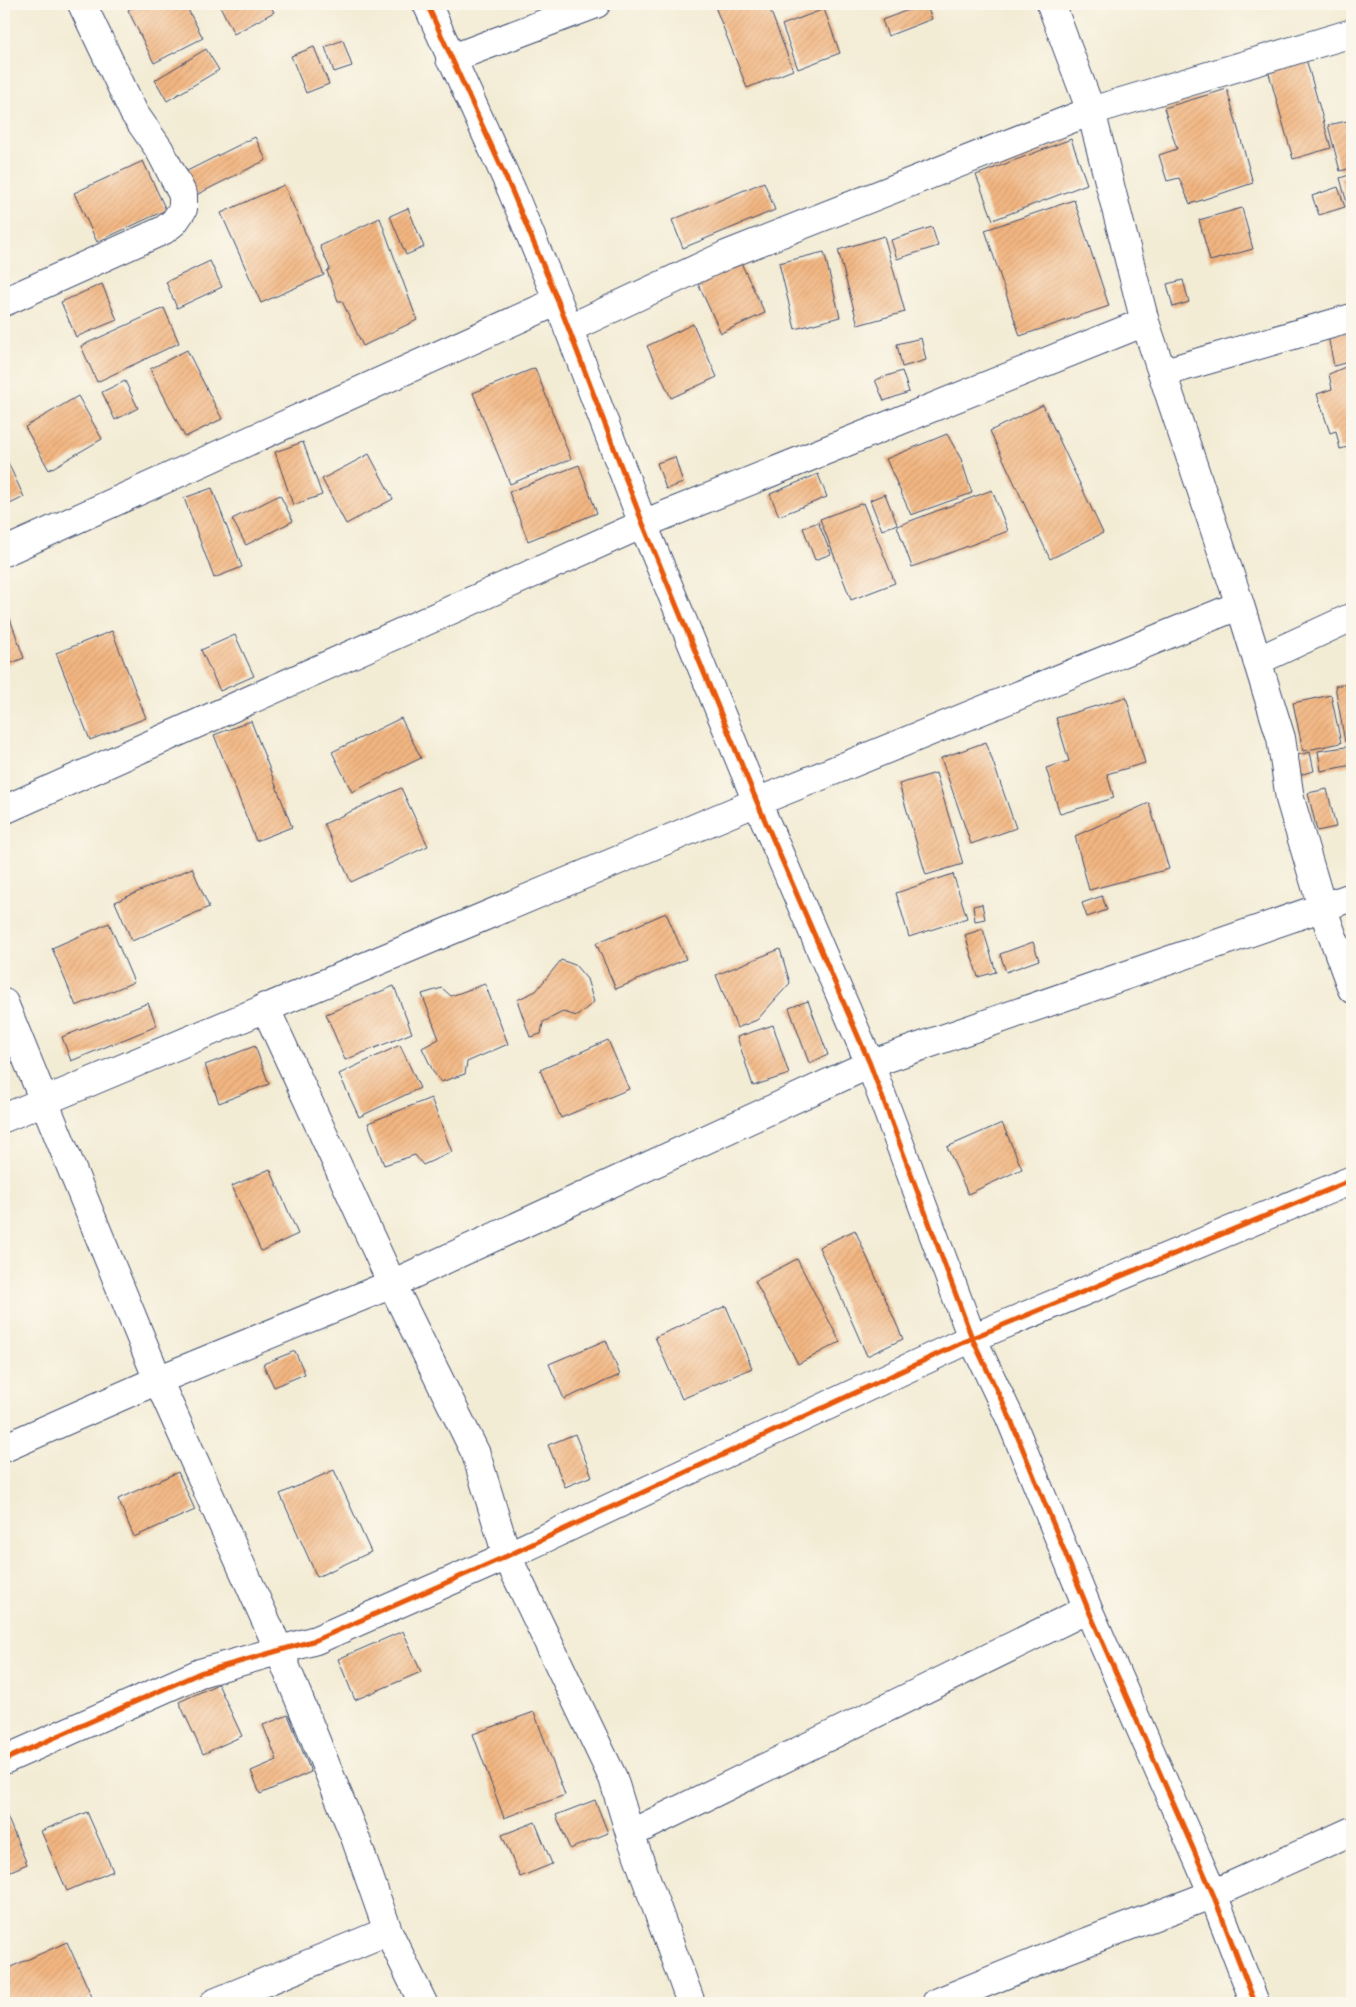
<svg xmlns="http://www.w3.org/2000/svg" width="1356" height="2007" viewBox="0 0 1356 2007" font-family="Pangolin,sans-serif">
<defs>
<pattern id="building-hatch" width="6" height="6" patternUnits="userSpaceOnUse" patternTransform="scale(1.25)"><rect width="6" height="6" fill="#f3b681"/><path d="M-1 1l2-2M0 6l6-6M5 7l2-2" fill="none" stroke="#d09d72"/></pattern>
</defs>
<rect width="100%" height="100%" fill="#fbf7ec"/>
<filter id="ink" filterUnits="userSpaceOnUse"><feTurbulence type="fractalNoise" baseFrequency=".02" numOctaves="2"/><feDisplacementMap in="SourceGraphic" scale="10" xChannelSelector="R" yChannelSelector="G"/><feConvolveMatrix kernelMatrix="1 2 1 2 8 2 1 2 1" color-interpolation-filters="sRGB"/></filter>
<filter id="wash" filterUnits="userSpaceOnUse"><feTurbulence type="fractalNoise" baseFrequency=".0096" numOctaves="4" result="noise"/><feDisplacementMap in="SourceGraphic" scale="20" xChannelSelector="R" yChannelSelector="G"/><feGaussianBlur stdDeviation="1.12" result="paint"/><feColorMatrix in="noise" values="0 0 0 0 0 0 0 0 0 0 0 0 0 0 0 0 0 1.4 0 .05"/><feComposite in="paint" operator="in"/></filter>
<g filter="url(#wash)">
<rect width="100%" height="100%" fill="#f3ecd5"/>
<g id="blocks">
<!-- building -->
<path fill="url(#building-hatch)" d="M138,4H185L203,38L154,63L128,10Z
M219,4H269L274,12L234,34Z
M714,4H768L793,70L747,88Z
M924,4H926L932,19L888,36L882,20Z
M824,9L840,53L798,69L782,25Z
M343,40L352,66L334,72L325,47Z
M314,47L329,84L306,93L291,56Z
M206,49L219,70L167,101L155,80Z
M1306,59L1331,148L1293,159L1268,70Z
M1227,89L1253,183L1190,204L1179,178L1167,181L1159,155L1177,149L1164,108Z
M1352,120V168L1340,171L1328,125Z
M255,137L266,160L196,195L185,172Z
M1071,139L1087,184L993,220L976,175Z
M143,161L166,210L97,242L74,193Z
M1352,174V221L1340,178Z
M764,182L775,210L683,248L672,220Z
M284,185L324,275L261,303L221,213Z
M1338,187L1345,207L1319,215L1312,196Z
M1074,200L1109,306L1020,336L985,230Z
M408,208L424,247L406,255L390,216Z
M1242,208L1253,249L1210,261L1199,220Z
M380,218L417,320L363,346L342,301H338L327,271L330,269L320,246Z
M932,227L938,246L897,259L891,240Z
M884,236L905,312L858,325L838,250Z
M824,252L840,317L795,329L779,263Z
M210,261L222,287L177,308L166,282Z
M741,263L765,313L721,333L698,284Z
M1183,280L1189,302L1173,307L1167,284Z
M102,284L117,320L76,337L61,302Z
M164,308L179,343L97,382L81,346Z
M693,324L717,377L671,398L647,346Z
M1352,330V361L1334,366L1328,336Z
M921,338L926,360L902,367L897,344Z
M187,350L222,419L185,437L150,369Z
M1352,364V446L1340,449L1336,431L1330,433L1317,394L1332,389L1329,374Z
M535,368L571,459L510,484L473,393Z
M902,371L909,392L884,401L875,380Z
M125,381L138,408L115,420L102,392Z
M78,396L102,439L49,470L25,427Z
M1043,405L1103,533L1050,559L990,431Z
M947,434L961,459L972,493L911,515L886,459Z
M303,442L322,495L293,505L275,452Z
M4,454L24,497L4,507Z
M369,454L393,499L346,524L322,479Z
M675,457L683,483L666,489L657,463Z
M579,465L597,513L528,541L509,492Z
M818,474L827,497L779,516L770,494Z
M212,488L242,567L214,578L184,498Z
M992,490L1008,531L912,567L897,526Z
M885,494L897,524L882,530L870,500Z
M280,495L293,521L246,545L232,519Z
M863,503L895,583L851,600L820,519Z
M818,522L831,554L815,560L803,528Z
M4,602L24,658L4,666Z
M112,631L146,718L90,740L56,653Z
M235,635L254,676L220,691L201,650Z
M1352,683V740L1345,742L1335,686Z
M1331,695L1341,743L1303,751L1293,703Z
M1126,697L1145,763L1107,774L1114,798L1060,814L1046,768L1069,761L1056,718Z
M401,718L421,758L352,792L332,752Z
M251,721L292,827L256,841L214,735Z
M986,742L1016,828L971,844L941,758Z
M1352,746V765L1321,771L1318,751Z
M1310,752L1314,771L1299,775L1294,756Z
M936,773L963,864L926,875L899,784Z
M401,788L428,846L351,882L324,824Z
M1327,789L1336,827L1317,831L1308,793Z
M1149,803L1169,869L1089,890L1075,836Z
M192,868L209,907L132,941L115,902Z
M953,874L967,918L909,937L896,893Z
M1102,896L1107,910L1087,917L1082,903Z
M982,904L985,919L975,921L973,906Z
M666,913L686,959L616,989L596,943Z
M109,923L134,982L76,1006L52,948Z
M983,929L996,972L978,977L965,935Z
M1033,942L1039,960L1006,972L1000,954Z
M780,949L790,983L757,1020L737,1028L716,975Z
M561,960L575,965L587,979L594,1002L577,1016L563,1012L543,1022L541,1034L530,1037L517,1000L536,991Z
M485,984L508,1044L467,1062L465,1074L441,1082L434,1073L422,1048L439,1039L422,994L442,988L451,996Z
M394,986L412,1033L345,1060L326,1014Z
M808,1001L828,1055L809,1063L789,1008Z
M148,1003L157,1026L71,1061L62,1037Z
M773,1025L789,1074L753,1086L737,1037Z
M608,1040L629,1089L561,1118L540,1070Z
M400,1045L420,1088L359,1117L339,1074Z
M255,1046L269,1084L219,1103L205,1065Z
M431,1098L452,1152L423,1165L415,1155L384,1165L368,1123Z
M1002,1123L1022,1169L968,1194L947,1147Z
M270,1169L298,1234L261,1251L232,1186Z
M855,1230L903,1339L867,1356L819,1247Z
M797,1259L840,1342L798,1364L755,1281Z
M726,1306L752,1368L682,1399L655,1337Z
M606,1340L620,1375L564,1399L549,1364Z
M295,1351L305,1374L274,1387L263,1364Z
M575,1434L592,1476L565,1487L548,1445Z
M334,1470L371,1552L317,1577L280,1494Z
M178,1472L195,1510L134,1537L118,1499Z
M403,1631L421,1672L355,1700L338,1659Z
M218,1684L242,1736L203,1754L179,1702Z
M534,1712L565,1795L504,1818L473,1734Z
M288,1715L311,1772L260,1794L251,1771L277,1760L263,1725Z
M595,1800L608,1833L570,1849L556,1815Z
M87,1812L113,1871L67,1891L41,1831Z
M6,1814L27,1864L4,1874V1815Z
M535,1822L552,1864L520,1877L502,1835Z
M67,1942L92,1997L80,2003H4V1970Z"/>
</g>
</g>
<g filter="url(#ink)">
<use href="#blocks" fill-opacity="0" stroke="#3b4b70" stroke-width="1"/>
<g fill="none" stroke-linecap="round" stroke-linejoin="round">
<defs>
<path id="minor" d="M427,4L512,191L558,301L643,524L757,802L870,1064L972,1338L1010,1418L1088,1609L1213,1894L1255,2003
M1051,4L1091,111L1145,322L1240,605L1281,738L1290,799L1322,907L1352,989
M450,59L596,4
M4,302L164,230L174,222L183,209V195L159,149L134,113L82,4
M568,329L726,255L1091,111L1352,33
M1162,373L1352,318
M4,552L558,301
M1257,661L1352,617
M4,810L643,524L1145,322
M4,1003L158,1380L279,1650L355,1837L388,1931L423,2003
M265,1007L392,1284L476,1454L507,1556L613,1778L630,1834L691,2003
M4,1118L757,802L1240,605
M4,1448L158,1380L392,1284L870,1064L1352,897
M4,1760L200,1673L316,1640L507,1556L972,1338L1352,1180
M630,1834L1088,1609
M214,2003L388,1931
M936,2003L1063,1951L1213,1894L1352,1831"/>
</defs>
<!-- minor casing -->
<use href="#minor" stroke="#3b4b70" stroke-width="30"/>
<!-- minor -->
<use href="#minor" stroke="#fff" stroke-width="28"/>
<defs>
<path id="cycleway" d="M427,4L512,191L558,301L643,524L757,802L870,1064L972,1338L1010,1418L1088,1609L1213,1894L1255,2003
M4,1760L200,1673L316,1640L507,1556L972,1338L1352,1180"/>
</defs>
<!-- cycleway casing -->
<use href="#cycleway" stroke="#fbf7ec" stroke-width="8"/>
<!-- cycleway -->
<use href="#cycleway" stroke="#e8590c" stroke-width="5"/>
</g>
</g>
<!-- margin -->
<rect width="1356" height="2007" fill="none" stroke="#fbf7ec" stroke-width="20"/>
</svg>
